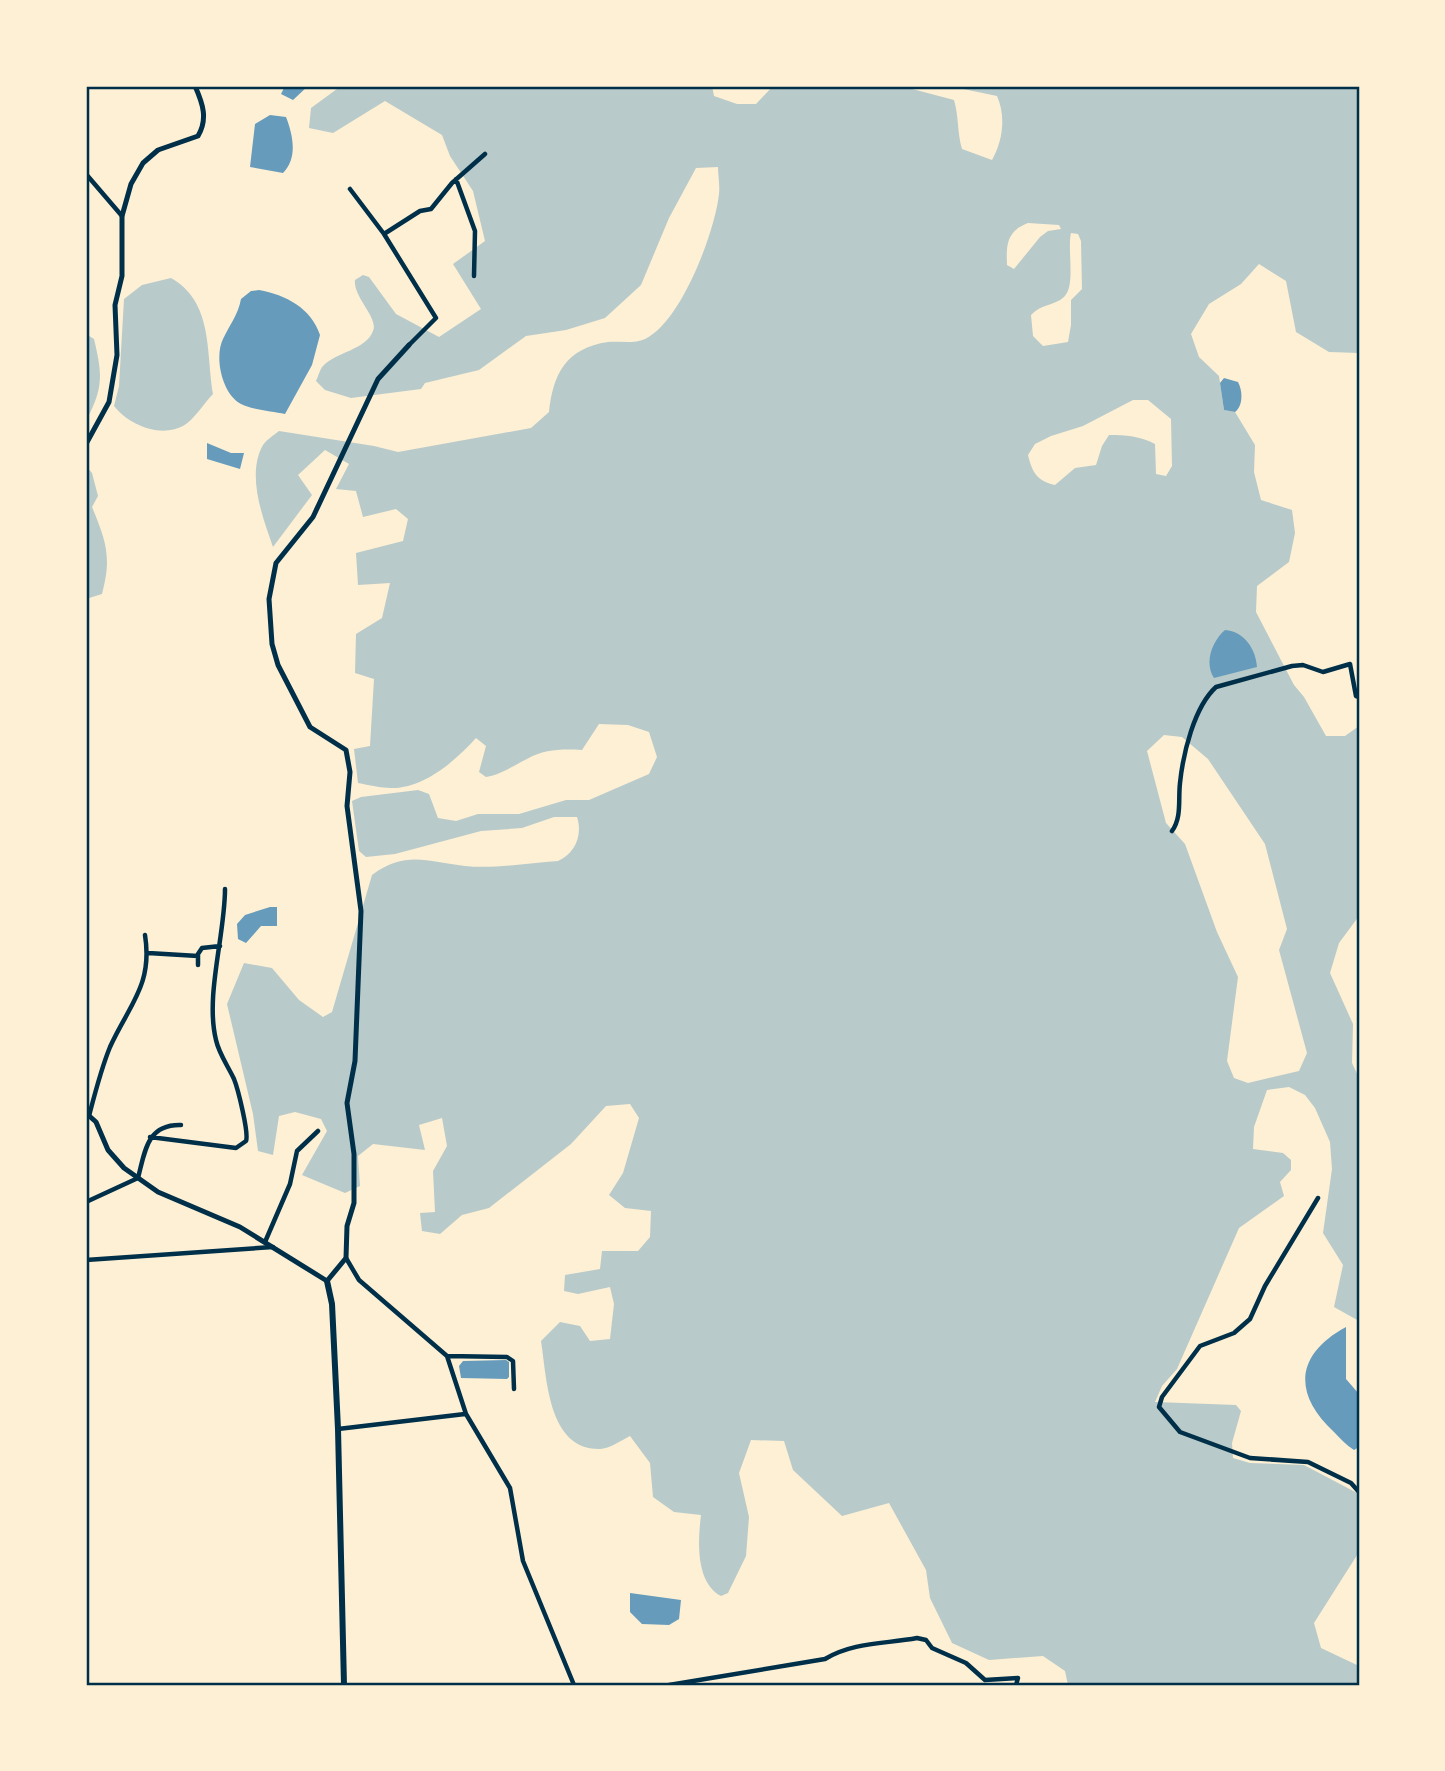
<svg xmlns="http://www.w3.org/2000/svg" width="1445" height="1771" viewBox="0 0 1445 1771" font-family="Poppins,sans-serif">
<rect width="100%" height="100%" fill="#fdf0d5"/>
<!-- green -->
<path fill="#b9caca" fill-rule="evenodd" d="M341,86H712L714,96L737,104H756L773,86H901L954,100C959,117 957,132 962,149L992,160C1003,141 1006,116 997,96L949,86H1359V353L1329,352L1296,332L1286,281L1259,264L1241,284L1209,304L1191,334L1199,357L1219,376L1224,410L1235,412L1255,445L1254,472L1261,500L1292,510L1295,533L1289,562L1257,586L1256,612L1294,685L1304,697L1326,736H1345L1359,726V916L1339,943L1330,973L1353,1024L1352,1063L1359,1078V1321L1334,1307L1343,1265L1323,1233L1332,1169L1330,1142L1315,1108L1305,1095L1289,1087L1267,1090L1254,1127L1253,1149L1283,1153L1291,1160V1170L1280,1182L1284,1196L1239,1228L1177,1369L1162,1386L1155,1402L1236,1405L1241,1411L1232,1443L1233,1458L1250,1463L1304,1465L1359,1494V1552L1314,1623L1321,1648L1359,1666V1685H1068L1065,1671L1043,1656L989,1660L952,1643L930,1598L926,1570L889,1503L842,1516L793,1470L784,1441L751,1440L739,1473L749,1517L746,1556L728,1593L721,1596C695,1582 698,1540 701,1515L674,1512L653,1497L650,1463L630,1436C622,1440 609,1449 600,1449C548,1450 547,1379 541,1341L560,1322L580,1326L590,1341L610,1339L614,1304L610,1287L578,1294L564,1291L565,1275L600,1269L602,1251H638L650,1237L651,1211L625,1208L609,1195L623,1173L639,1118L630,1104L606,1106L571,1144L489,1208L462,1215L440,1234L422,1231L420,1213L435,1212L433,1171L447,1146L442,1118L419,1125L425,1150L373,1144L358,1156L360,1186L345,1193L302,1175L327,1131L321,1119L295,1112L279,1116L273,1155L258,1151L253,1114L227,1004L244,963L272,968L299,1000L323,1017L332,1012L372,875C406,850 428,862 465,866C495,869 528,863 558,861C575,854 583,835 577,817H554L522,828L481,831L395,854L366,857L359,851L352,801L361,797L418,790L429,794L438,818L456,821L478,814H519L566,800H589L649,774L657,757L649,732L628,725L599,724L582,750C562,749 545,749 527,759C512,766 503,774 486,777L479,772L486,746L476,738C456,760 424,789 391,788C381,788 369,785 358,783L354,749L370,746L374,679L355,673L356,634L382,618L390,583L358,585L356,553L403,541L408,519L396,509L363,517L356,491L336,489L349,464L325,450L298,475L312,495L273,547C263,518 246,475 263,445C266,440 274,435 279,431L374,446L398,452L531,428L549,412C553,374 566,348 608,342C619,341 635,344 645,339C681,322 715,232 719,194C720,185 718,175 718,167L696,168L669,218L641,285L605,318L566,330L526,336L479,370L425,383L421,389L351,398L325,390L316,381C318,377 320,369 323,366C336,352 366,350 373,331C379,318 353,297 355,280L363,275L369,277L396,314L439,337L481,309L453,264L485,241L473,191L450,156L442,135L385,101L333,133L309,128L311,108ZM1028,223L1059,225L1061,229L1048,231L1040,237L1014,269L1007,265C1006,244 1007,231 1028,223ZM1071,233L1078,234L1081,241L1082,289L1071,300V325L1068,342L1043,346L1033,336L1031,315C1041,304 1054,306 1064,297C1076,286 1067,250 1071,233ZM1133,400H1148L1171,419L1172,466L1166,476L1156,474L1155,444C1140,436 1126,435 1109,435L1102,446L1096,465L1075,468L1055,485C1037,481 1032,472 1028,455L1035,444L1051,436L1083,426ZM1164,735L1182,737L1208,759L1265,844L1287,929L1279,950L1307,1053L1299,1071L1248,1083L1234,1078L1227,1061L1238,977L1217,932L1185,844L1166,823L1147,751Z
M171,278C213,302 206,350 213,394C204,403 194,420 183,426C160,438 129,425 114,406L119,386L124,299L142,285Z
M86,334L94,339C102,373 104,387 87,419Z
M86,466L92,473L98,496L92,507C106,541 112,557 102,594L86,599Z"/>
<!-- water -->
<path fill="#669bbc" d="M285,86H308L293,100L281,94Z
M270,115L286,117C293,135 298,158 283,173L250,167L255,124Z
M259,290C286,295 311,308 320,335L312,365L285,414C272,411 253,410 241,404C222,394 214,357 223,339C230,324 238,315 241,299L251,291Z
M1224,378L1238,382C1243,391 1243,406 1235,412L1224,410L1220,383Z
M207,443L231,453H244L240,469L207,459Z
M1225,630C1244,631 1256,649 1257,667L1214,678C1204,663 1212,641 1225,630Z
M270,907H277V926H261L246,943L238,939L237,924L245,915Z
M1346,1327V1379L1359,1394V1447L1354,1450C1346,1445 1340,1438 1334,1432C1292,1393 1296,1354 1346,1327Z
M506,1360L509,1362V1377L507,1379L461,1378L459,1366L463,1361Z
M630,1593L681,1600L679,1619L669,1625L642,1624L630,1612Z"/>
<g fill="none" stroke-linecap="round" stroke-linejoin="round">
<!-- minor -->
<path stroke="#003049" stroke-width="4.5" d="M86,174L122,216
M456,179L475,231L474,276
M350,189L384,234L436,318L409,345
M384,234L420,211L431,209L452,183L485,154
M1172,831C1182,817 1178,800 1180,783C1183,754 1194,707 1216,687L1292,666L1303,665L1323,672L1350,664L1356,696L1359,697
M148,953L198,956
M198,965V954L202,948L220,946
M89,1116C95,1093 101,1069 110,1047C129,1005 153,985 145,935
M150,1137L236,1148L246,1141C249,1133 238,1089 234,1079C228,1066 219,1054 216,1040C205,996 225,935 225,889
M1318,1198L1265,1286L1250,1319L1234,1333L1200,1346L1162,1397L1159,1407L1180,1432L1250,1458L1308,1462L1351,1483L1359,1492
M86,1202L138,1178C145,1151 147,1124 181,1125
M265,1242L290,1184L297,1151L318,1131
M346,1258L359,1280L447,1356L466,1414L510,1488L523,1561L574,1685
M86,1260L273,1247
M447,1356L507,1357L513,1361L514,1389
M338,1429L465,1414
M669,1685L825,1659C853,1642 885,1644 917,1638L926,1640L932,1648L966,1663L985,1680L1018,1678L1016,1685"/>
<!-- tertiary -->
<path stroke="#003049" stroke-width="5" d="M86,444L109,402L117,355L115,305L122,276V216L131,184L143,163L158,150L198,136C208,119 203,104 195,86
M86,1113L96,1122L108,1150L124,1168L158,1192L240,1227L327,1281L346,1258L347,1226L354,1203V1154L347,1103L355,1061L361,911L347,806L350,772L346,750L310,727L278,665L272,644L269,599L276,563L313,517L378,379L409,345"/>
<!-- secondary -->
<path stroke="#003049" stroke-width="6" d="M327,1281L332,1304L338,1429L344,1685"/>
</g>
<!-- border -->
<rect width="1445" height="1771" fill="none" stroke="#fdf0d5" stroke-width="175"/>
<rect x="88" y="88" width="1270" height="1596" fill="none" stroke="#003049" stroke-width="2.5"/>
</svg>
